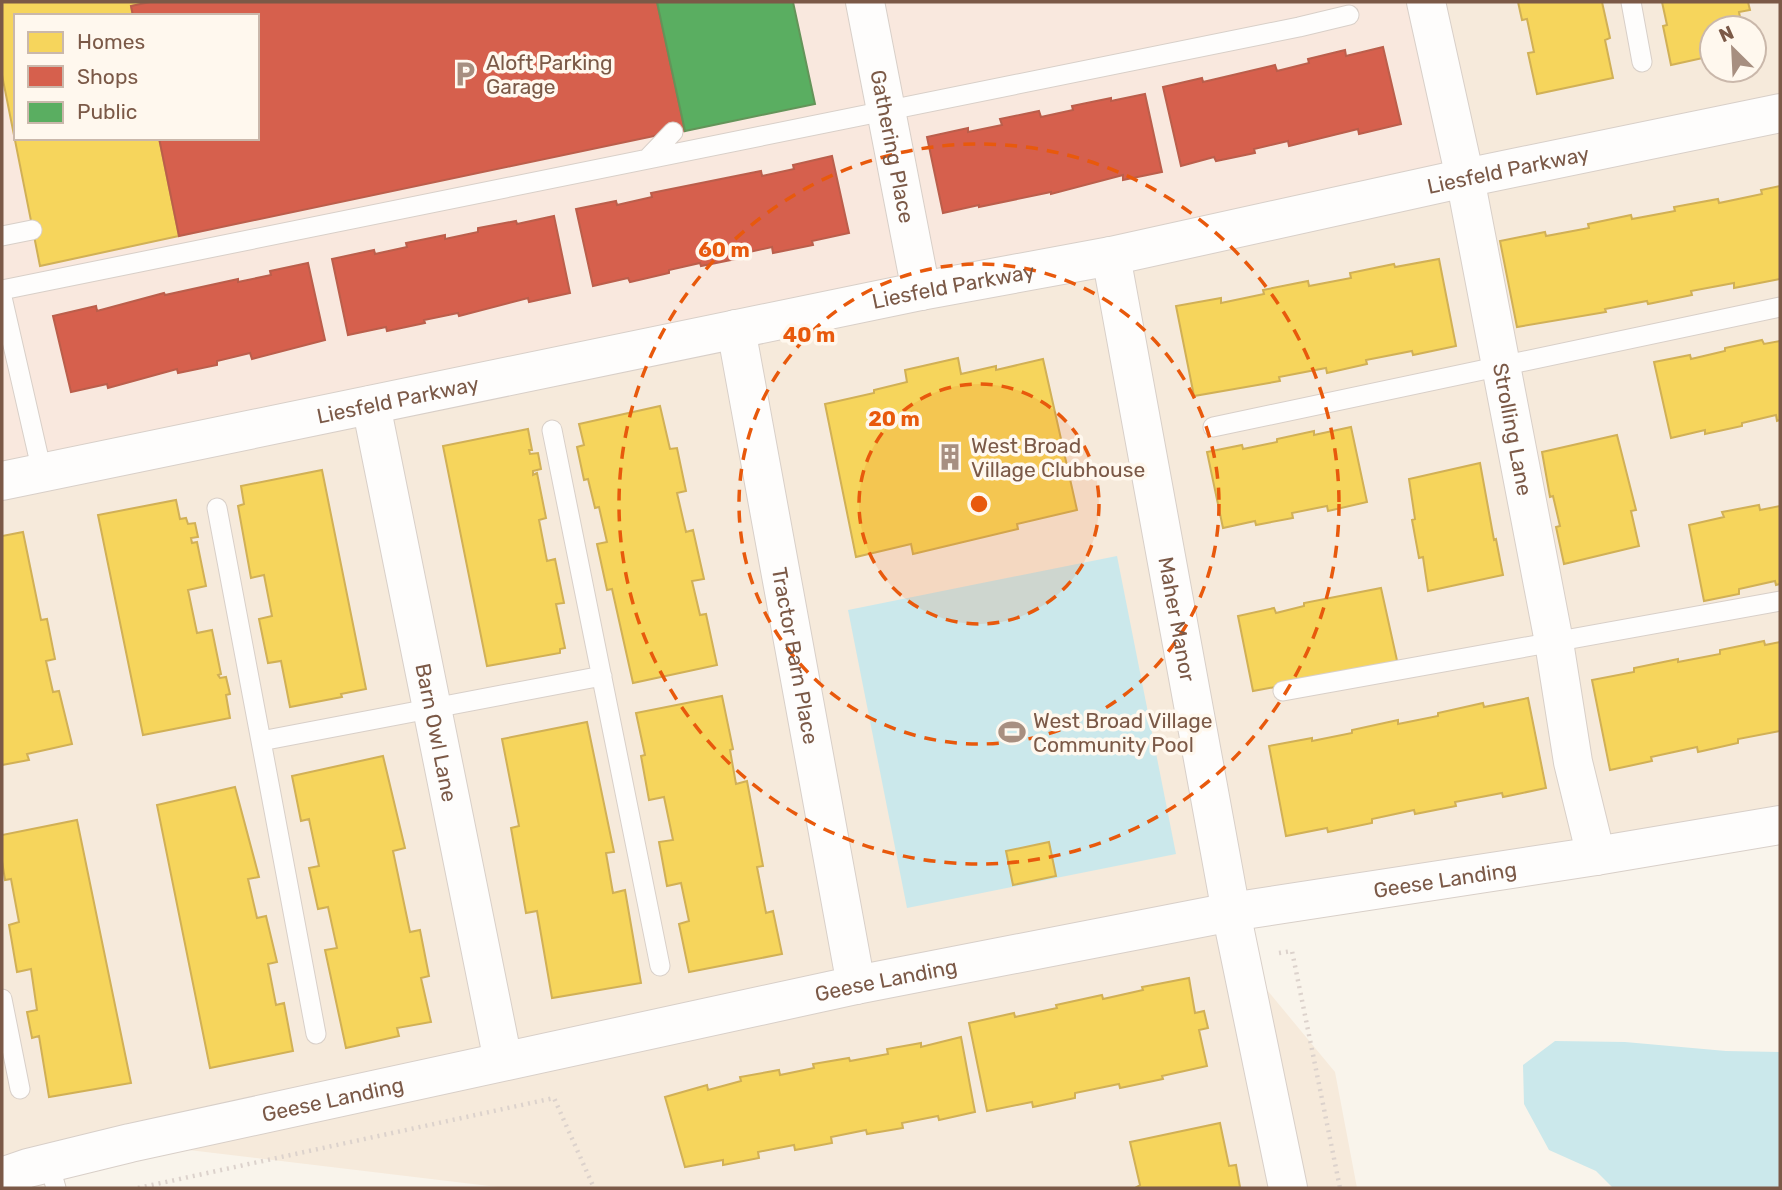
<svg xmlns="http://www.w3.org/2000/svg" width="1782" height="1190" viewBox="0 0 1782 1190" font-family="Rubik,sans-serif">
<rect width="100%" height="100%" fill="#f9f4eb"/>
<!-- residential -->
<path fill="#f6eadb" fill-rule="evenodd" d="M1426,2H1780V825L1231,912L1243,961L1335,1072L1357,1188H506L130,1143L2,1177V481ZM1712,28H1754V70H1712Z"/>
<!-- commercial -->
<path fill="#f9e8de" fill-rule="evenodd" d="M2,2H1426L1465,178L2,481ZM16,16H257V138H16Z"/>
<!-- water -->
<path fill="#cbe8eb" d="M1117,556L1176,854L907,908L848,610Z
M1555,1041L1625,1042L1726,1051L1780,1052V1188H1613L1596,1171L1549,1150L1524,1104L1523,1065Z"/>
<!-- homes -->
<path fill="#f6d55c" stroke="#d1b056" stroke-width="2" d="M2,2H150L131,6L133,16H16V138H159L179,236L40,266L2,75Z
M1518,2H1602L1610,38L1605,40L1613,78L1537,94L1528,53L1534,52L1527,19L1522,20Z
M1662,2H1748L1750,10L1739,12L1742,28H1712V56L1671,65L1663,26L1667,25Z
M1780,186V279L1734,288V283L1691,291L1692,295L1648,304L1647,301L1605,309L1606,312L1517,327L1500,241L1545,232L1546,236L1589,228L1588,224L1631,215L1632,219L1675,211L1674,207L1718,199L1719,203L1762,194L1761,190Z
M1439,259L1456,346L1413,355L1412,351L1366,360L1367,364L1327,373L1326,368L1279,377L1280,381L1194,396L1176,306L1221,298V303L1264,294L1263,290L1308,281L1309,286L1351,278L1350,273L1394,264L1395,267Z
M1762,340L1764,344L1780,341V420L1777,421L1776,415L1742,423V426L1705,434V430L1671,438L1654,362L1690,355L1691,359L1725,351V348Z
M958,358L961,374L996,366V370L1043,359L1077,510L1017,524L1018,529L913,554L911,544L856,557L825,404L874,393V390L907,382L905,370Z
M660,406L670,449L677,448L686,491L677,493L686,532L693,530L704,579L692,581L700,615L706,614L717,665L633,683L612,589L607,590L597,544L607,542L599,507L595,508L588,479L584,480L577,447L584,445L579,424Z
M1351,427L1367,502L1328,511L1327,506L1292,513L1293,518L1256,525L1255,521L1223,528L1207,452L1242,445L1243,449L1277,442V439L1314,431V435Z
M528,429L532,450H529L530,454L538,453L541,469L533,471V475L537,473L546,518L539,520L547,561L555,559L564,603L556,604L565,648L560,649V653L487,666L443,446Z
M1617,435L1636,510L1631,511L1639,546L1564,564L1556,527L1560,526L1553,496L1550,497L1542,452Z
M1480,463L1494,540L1496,539L1503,575L1428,591L1423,557L1419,558L1412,520L1415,519L1409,479Z
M322,470L366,689L341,694L342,697L290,707L281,661L268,663L259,619L272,616L264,575L251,578L238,506L244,504L241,486Z
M176,500L180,519L186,518L188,524L195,523L198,537L191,538L192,543L197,542L206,586L188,590L197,633L212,630L221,674L218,675L220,678L226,677L230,694L226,695L230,718L143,735L98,515Z
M1759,505L1760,510L1780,506V584L1776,585L1775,581L1739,589V594L1704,601L1689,525L1724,517L1722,512Z
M23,532L41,620L47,619L55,659L46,661L53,692L59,691L72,744L27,754L29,760L2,765V536Z
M1381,588L1398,665L1253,691L1238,616L1274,608L1276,613L1304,606V603Z
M1764,641L1765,645L1780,642V731L1738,739V743L1698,752L1697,747L1651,757L1652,761L1610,770L1592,680L1634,672V668L1678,659V662L1720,654V650Z
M722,696L733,749L730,750L736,784L747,781L763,866L757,867L766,913L773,911L782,954L689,972L679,924L689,921L681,883L667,886L659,842L673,840L664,797L649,800L641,756L645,755L636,713Z
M1528,698L1546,788L1503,797L1502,793L1455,802L1456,806L1415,814L1414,810L1372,819V823L1328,832L1327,828L1286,836L1269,746L1312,738V741L1352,733V730L1398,720V724L1438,716V713L1483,703L1484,707Z
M587,722L614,852L606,853L613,893L625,890L641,983L552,998L537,911L526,913L511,828L519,826L502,739Z
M383,756L405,848L393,851L410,932L420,930L429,976L421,978L431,1022L397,1028L399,1036L346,1048L325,950L337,948L328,907L318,909L309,868L319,866L309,819L301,821L292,776Z
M235,787L259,877L248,879L257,918L266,916L277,962L268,964L276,1005L284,1003L293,1051L210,1068L157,805Z
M77,820L131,1083L49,1097L39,1036L32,1038L27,1012L37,1010L31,969L17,972L9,925L19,922L11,879L5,880L2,861V835Z
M1049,842L1056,876L1013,885L1006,851Z
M1189,978L1195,1013L1204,1011L1208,1028L1199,1030L1207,1066L1162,1076L1163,1079L1120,1088L1119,1084L1075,1093V1098L1033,1107L1032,1102L987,1111L969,1023L1014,1013L1015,1017L1057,1008L1056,1005L1102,995L1103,999L1143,990L1142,987Z
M961,1037L975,1112L939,1120L938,1116L902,1123L903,1128L867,1134L866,1130L831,1137L832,1143L795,1150L794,1145L758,1152L759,1158L723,1165V1160L685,1167L665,1097L707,1085L708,1090L741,1081L740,1077L779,1070L780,1075L814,1068L813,1064L849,1058L850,1061L888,1054L887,1049L921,1043V1047Z
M1220,1123L1229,1166L1236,1165L1240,1187L1135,1188L1140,1185L1130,1142Z"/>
<!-- shops -->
<path fill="#d6604d" stroke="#bb5e4b" stroke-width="2" d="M150,2H657L685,131L673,132L179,236L159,138H257V16H133L131,6Z
M1383,47L1401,124L1359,134L1358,129L1289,146L1288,141L1254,149L1255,153L1216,161L1214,157L1181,166L1163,87L1202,78L1203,82L1275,65L1277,71L1309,63L1308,59L1345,50L1346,56Z
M1145,94L1162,172L1123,180V175L1051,194V192L979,207V205L943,213L927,137L968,128V132L1002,125L1000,119L1039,111L1041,117L1073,110L1072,106L1111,98V101Z
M832,156L849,233L812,241L813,245L773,253L772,247L740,254L741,258L701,266L700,263L669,270V273L630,282L628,278L593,286L576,209L616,201L617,205L652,197L651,193L761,171L762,176L794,169L793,165Z
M554,216L570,293L529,302L528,298L459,316L458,313L424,320L425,323L387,331L386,327L348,335L332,259L374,250L375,254L407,247L406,243L445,235V239L478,232V228L516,221L517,224Z
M308,263L325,340L252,359L250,353L217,361V365L178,373L177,369L108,388L107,384L71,392L53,316L96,306L97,311L164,293L165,295L238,279V282L271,275L270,271Z"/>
<!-- public -->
<path fill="#5aae61" stroke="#649459" stroke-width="2" d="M657,2H793L815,104L685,131Z"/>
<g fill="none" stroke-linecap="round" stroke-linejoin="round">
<defs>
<path id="lane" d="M1631,2L1642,62
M648,158L673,132
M2,236L32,230
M2,290L1299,27L1349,15
M2,297L42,472
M1213,427L1780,307
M552,430L660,966
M217,508L261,741L602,676
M1283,691L1780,601
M261,741L316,1034
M2,999L20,1089
M49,1163L56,1188"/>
<g id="street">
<path id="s1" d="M865,2L921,291"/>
<path id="s2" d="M1426,2L1465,178L1554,642L1573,762L1596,856"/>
<path id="s3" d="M1111,256L1231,912L1288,1188"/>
<path id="s4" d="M736,329L856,985"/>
<path id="s5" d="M371,405L503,1061"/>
<path id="s6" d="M2,481L921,291L1111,256L1465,178L1780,113"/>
<path id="s7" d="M2,1177L28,1168L130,1143L856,985L1231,912L1596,856L1780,825"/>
</g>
</defs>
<!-- lane casing -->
<use href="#lane" stroke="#d8cfc8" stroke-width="21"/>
<!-- street casing -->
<use href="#street" stroke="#d8cfc8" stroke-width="40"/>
<!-- path -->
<path stroke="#dcd2cc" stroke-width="4.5" stroke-dasharray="2 5" stroke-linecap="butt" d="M1279,953L1292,951L1340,1188
M138,1188L554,1098L594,1188"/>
<!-- lane -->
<use href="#lane" stroke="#fefdfc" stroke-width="19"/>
<!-- street -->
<use href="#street" stroke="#fefdfc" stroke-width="38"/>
</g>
<!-- distance rings -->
<circle cx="979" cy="504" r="120" fill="#e8590c" fill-opacity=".12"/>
<g fill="none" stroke="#e8590c" stroke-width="3.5" stroke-dasharray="12 9">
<circle cx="979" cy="504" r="120"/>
<circle cx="979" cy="504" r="240"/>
<circle cx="979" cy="504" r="360"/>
</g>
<!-- icons -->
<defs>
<symbol id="parking-bare" viewBox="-9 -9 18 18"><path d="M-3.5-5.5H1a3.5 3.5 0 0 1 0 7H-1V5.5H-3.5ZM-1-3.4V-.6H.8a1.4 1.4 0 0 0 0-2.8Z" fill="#a78f80" stroke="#fff8ee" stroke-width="2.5" paint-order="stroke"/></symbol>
<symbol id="building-bare" viewBox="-9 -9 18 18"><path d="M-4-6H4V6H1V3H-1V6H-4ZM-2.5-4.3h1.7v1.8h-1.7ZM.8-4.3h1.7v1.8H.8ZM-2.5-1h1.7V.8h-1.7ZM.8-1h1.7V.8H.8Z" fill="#a78f80" stroke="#fff8ee" stroke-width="2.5" paint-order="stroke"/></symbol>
<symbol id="stadium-bare" viewBox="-9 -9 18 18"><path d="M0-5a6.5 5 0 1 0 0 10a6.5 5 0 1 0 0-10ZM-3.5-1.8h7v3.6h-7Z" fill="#a78f80" stroke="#fff8ee" stroke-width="2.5" paint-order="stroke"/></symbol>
</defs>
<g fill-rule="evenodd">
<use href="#parking-bare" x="446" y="55" width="38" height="38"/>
<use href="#building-bare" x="931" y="438" width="38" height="38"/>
<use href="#stadium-bare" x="993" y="713" width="38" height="38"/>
</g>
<g text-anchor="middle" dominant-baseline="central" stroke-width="7" stroke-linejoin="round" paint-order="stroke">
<!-- poi labels -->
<g font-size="21" fill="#7b5947" stroke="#fff8ee" text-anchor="start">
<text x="486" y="62">Aloft Parking<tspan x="486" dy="24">Garage</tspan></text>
<text x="971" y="445">West Broad<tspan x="971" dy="24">Village Clubhouse</tspan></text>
<text x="1033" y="720">West Broad Village<tspan x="1033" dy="24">Community Pool</tspan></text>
</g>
<!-- street labels -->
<g font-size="21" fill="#7b5947" stroke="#fff8ee">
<text stroke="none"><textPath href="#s1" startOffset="147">Gathering Place</textPath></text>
<text stroke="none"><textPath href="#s6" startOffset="1538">Liesfeld Parkway</textPath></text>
<text stroke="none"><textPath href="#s6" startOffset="971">Liesfeld Parkway</textPath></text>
<text stroke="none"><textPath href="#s6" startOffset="404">Liesfeld Parkway</textPath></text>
<text stroke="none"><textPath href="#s2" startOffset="436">Strolling Lane</textPath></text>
<text stroke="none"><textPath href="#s3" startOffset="369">Maher Manor</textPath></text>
<text stroke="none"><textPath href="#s4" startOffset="332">Tractor Barn Place</textPath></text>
<text stroke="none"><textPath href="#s5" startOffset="334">Barn Owl Lane</textPath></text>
<text stroke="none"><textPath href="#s7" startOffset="1474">Geese Landing</textPath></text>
<text stroke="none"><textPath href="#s7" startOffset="906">Geese Landing</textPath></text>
<text stroke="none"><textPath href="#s7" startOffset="340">Geese Landing</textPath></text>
</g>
</g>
<circle cx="979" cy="504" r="10" fill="#e8590c" stroke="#fff8ee" stroke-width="3.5"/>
<g font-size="21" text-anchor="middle" font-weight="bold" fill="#e8590c" stroke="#fff8ee" stroke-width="7" stroke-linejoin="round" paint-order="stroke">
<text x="724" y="257">60 m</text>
<text x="809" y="342">40 m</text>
<text x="894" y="426">20 m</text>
</g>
<!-- border -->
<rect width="1782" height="1190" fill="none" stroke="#7b5947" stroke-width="7"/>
<!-- legend -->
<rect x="14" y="14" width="245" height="126" fill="#fff8ee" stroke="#cab8ab" stroke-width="2"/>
<rect x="28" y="32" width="35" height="21" fill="#f6d55c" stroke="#cab8ab" stroke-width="2"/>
<text x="77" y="49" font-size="21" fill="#7b5947">Homes</text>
<rect x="28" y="66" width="35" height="21" fill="#d6604d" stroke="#cab8ab" stroke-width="2"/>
<text x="77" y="84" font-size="21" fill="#7b5947">Shops</text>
<rect x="28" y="102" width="35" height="21" fill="#5aae61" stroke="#cab8ab" stroke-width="2"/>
<text x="77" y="119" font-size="21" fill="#7b5947">Public</text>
<!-- north arrow -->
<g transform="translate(1733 49) rotate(336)"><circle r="33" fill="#fff8ee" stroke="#cab8ab" stroke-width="2"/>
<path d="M0-5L12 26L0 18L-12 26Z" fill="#a78f80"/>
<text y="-10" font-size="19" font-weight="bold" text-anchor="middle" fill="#7b5947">N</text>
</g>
</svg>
